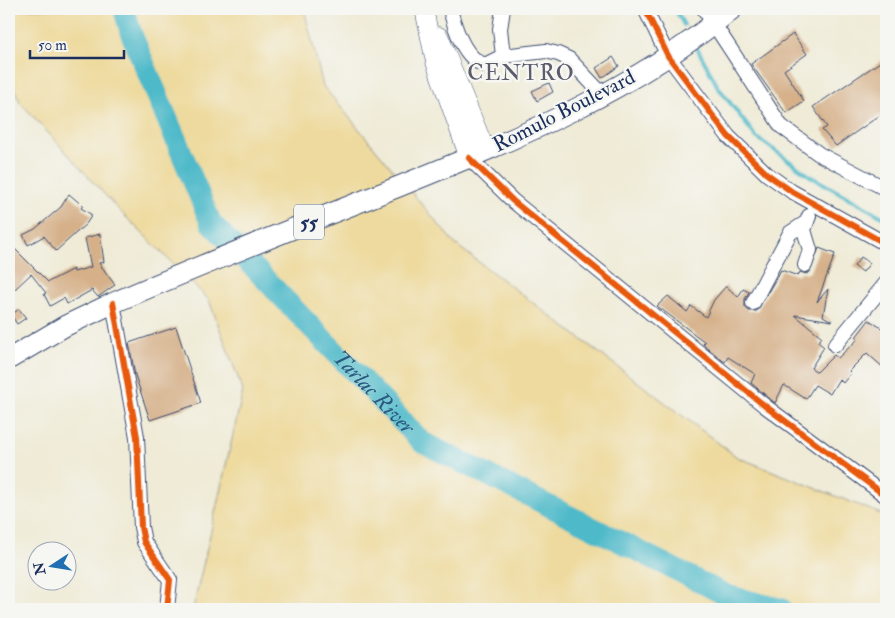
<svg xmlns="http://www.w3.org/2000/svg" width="895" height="618" viewBox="0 0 895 618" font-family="'IM FELL Double Pica',serif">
<rect width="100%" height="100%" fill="#f6f6f2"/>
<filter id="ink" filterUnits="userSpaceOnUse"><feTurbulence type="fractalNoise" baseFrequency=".02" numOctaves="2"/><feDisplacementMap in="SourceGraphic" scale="10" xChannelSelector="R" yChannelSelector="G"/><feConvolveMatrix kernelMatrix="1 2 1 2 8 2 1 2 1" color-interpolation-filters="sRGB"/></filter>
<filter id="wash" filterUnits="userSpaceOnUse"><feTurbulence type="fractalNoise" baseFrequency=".0096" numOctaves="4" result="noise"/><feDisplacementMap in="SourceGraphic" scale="20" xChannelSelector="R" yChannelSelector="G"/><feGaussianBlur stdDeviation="1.12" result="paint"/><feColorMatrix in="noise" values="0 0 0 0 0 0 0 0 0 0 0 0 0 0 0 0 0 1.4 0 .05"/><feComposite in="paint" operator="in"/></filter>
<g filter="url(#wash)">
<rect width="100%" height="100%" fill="#efebd7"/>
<!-- sand -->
<path fill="#eeda9e" stroke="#84847e" d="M9,9H304L323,86L455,244L737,457L886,516V609H193L243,391L209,300L117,208L20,102L9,74Z"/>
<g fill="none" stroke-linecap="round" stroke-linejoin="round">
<!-- stream -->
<path stroke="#4db9c9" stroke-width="4" d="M675,9L684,25
M697,48L718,87L756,137L810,176L886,219"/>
<!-- river -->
<path stroke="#4db9c9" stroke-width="22" id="s1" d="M124,9L131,33L211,223L422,442L728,596L781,609"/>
</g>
<g id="blocks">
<!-- building -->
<path fill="#d5b089" d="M793,34L807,54L784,70L804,101L786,113L751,64Z
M613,57L619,66L602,78L596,68Z
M886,58V111L836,146L822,130L827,127L813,107Z
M549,83L553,92L537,101L532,91Z
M69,194L83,206L81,208L92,215L86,224L56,251L44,236L28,245L23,235L35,229L61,207Z
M100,234L104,262L99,263L115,285L98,297L92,290L67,304L64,298L50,306L44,294L46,293L31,274L15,289L9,283V243L48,282L73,269L74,272L91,267L85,238Z
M819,248L835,254L817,302L828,289L823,316L832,321L795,315L822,337L818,342L824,347L811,368L817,372L834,355L838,358L858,339L856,337L869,320L886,331V370L867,353L849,371L851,373L843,383L839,379L830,394L815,385L806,399L784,385L775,403L751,383L755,374L728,357L725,362L722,360L703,344L705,342L657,306L668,296L687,312L691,306L706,317L714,300L726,286L738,297L743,289L749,292L745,299V307L749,311H757L781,270L798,276L800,272L806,274L810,272Z
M861,257L870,263L863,272L854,266Z
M19,309L26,318L17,324L11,315Z
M176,327L201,403L150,420L135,375L129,343Z"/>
</g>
</g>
<g filter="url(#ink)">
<use href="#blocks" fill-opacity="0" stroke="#3b4b70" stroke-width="1"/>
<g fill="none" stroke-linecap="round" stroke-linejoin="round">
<defs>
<path id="minor" d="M450,9C455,29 464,59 485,65L503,56L546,51L558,54L569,59L603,95
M503,9L500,29L503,56
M645,9L668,56L728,136L767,174L791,191L886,244
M704,9L781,126L819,154L886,189
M469,158L513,201L765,406L886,496
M805,265L810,250L804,230L809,216
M113,303L137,437L141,527L144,542L170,580L167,609
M753,303L790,233L807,222
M835,345L886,283"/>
<path id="major" d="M424,9L435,62L469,158
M439,36L486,151"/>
<path id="highway" d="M9,359L65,326L113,303C208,262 304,224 400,186C516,139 635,90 732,9"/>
</defs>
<!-- minor casing -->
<use href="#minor" stroke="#3b4b70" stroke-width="16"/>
<!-- major casing -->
<use href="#major" stroke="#3b4b70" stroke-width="19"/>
<!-- highway casing -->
<use href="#highway" stroke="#3b4b70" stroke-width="22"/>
<!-- minor -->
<use href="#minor" stroke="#fff" stroke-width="14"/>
<!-- major -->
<use href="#major" stroke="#fff" stroke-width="18"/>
<!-- highway -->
<use href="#highway" stroke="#fff" stroke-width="20"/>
<defs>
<path id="cycleway" d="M645,9L668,56L728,136L767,174L791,191L886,244
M469,158L513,201L765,406L886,496
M113,303L137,437L141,527L144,542L170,580L167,609"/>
</defs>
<!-- cycleway casing -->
<use href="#cycleway" stroke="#f6f6f2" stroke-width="9"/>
<!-- cycleway -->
<use href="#cycleway" stroke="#e8590c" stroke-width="6"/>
</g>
</g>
<g text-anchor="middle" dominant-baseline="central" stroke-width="5" stroke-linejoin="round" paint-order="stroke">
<!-- shield labels -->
<rect fill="#f6f6f2" stroke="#5d6b8a" stroke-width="1" x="294" y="204.5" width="30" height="35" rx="4"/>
<g font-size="20" font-weight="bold" fill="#1b2f5e">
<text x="309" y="222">55</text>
</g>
<!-- street labels -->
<g font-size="21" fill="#1b2f5e" stroke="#f6f6f2">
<text transform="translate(564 111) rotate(-27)">Romulo Boulevard</text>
</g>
<!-- neighbourhood labels -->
<g font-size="22" letter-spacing="1" fill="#5c5c6d" stroke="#f6f6f2">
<text x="521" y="73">CENTRO</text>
</g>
<!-- water labels -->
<g font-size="22" font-style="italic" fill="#2a587e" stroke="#f6f6f2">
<text stroke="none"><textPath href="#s1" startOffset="466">Tarlac River</textPath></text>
</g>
</g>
<!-- margin -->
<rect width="895" height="618" fill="none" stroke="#f6f6f2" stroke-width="30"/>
<!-- north arrow -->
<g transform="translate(52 566) rotate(258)"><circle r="24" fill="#f6f6f2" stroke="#9ea6b7"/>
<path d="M0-4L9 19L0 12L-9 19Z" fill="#1f6fb2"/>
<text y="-8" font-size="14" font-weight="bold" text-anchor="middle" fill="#1b2f5e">N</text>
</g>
<!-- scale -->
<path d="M30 50v8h94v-8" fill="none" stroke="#1b2f5e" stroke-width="2.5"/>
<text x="38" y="50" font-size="15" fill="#1b2f5e" stroke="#f6f6f2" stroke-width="4" paint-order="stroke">50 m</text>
</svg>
